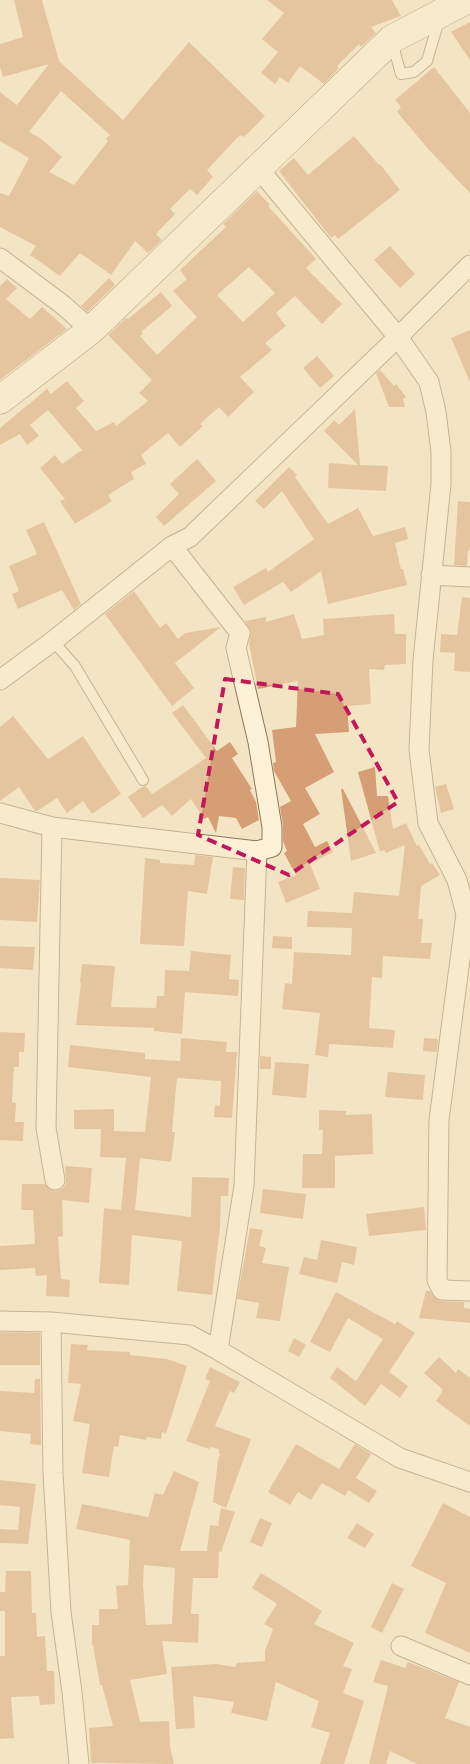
<svg xmlns="http://www.w3.org/2000/svg" width="470" height="1764" viewBox="0 0 470 1764" font-family="'Crimson Pro',serif">
<rect width="100%" height="100%" fill="#f3e5c3"/>
<!-- building -->
<path fill="#d69e74" fill-rule="evenodd" d="M14,0H42L59,61L123,120L189,42L265,116L244,137L241,135L237,138L207,170L213,177L197,195L190,189L170,209L175,214L156,234L162,240L148,253L135,241L111,275L80,253L60,276L30,255L36,246L0,227V193L9,196L29,158L0,141V92L17,105L49,64L3,77L0,67V44L23,37ZM61,91L110,135L106,139L108,141L74,185L49,172L62,157L39,137L29,132Z
M267,0H392L401,16L371,27L376,33L361,47L359,44L337,66L339,68L324,84L300,66L288,83L280,77L275,84L261,73L278,52L262,39L284,13Z
M470,22V60L451,32Z
M434,67L470,113V193L430,151L397,112L401,107L395,100Z
M354,136L379,165L380,164L400,190L338,239L335,235L331,238L279,171L294,158L308,175Z
M257,191L270,205L268,206L316,259L306,268L342,304L322,324L295,296L276,313L286,326L265,343L272,350L240,377L254,392L228,417L219,407L200,424L203,426L180,447L168,433L141,455L146,464L131,472L134,479L108,495L112,501L75,524L60,501L65,499L40,468L55,455L62,464L82,450L48,410L30,425L39,436L27,445L20,434L0,445V428L47,389L51,394L67,381L84,401L76,408L96,431L114,422L116,426L148,401L139,393L152,380L108,335L126,318L128,319L161,292L172,306L141,332L143,333L140,336L157,355L197,317L173,291L187,279L180,270L226,227L223,224ZM249,267L275,293L243,322L217,295Z
M390,246L415,274L400,288L374,260Z
M109,278L115,285L87,312L81,306Z
M7,279L17,288L6,299L30,319L42,307L67,329L0,380V286Z
M470,330V382L451,338Z
M317,356L334,376L320,388L303,368Z
M380,370L394,386L396,384L406,397L403,399L405,407H389L376,373Z
M355,409L360,465L388,466L386,491L328,488L329,463L358,465L324,431L334,420L339,425Z
M197,459L216,481L164,526L156,517L179,494L170,484Z
M289,467L297,475L295,477L328,524L358,508L373,536L405,527L408,539L395,543L401,569H403L407,585L328,604L321,571L291,592L283,582L244,605L233,587L266,568L268,572L314,539L282,491L264,509L255,501Z
M458,501L470,502V551L468,550L467,566L454,565Z
M44,522L81,604L74,610L62,590L18,609L12,594L19,591L9,566L37,554L26,530Z
M134,591L160,628L166,623L178,639L185,633L221,627L175,663L194,688L172,706L105,614Z
M462,597L470,598V672L454,671L455,653L440,652L441,634L457,635Z
M294,614L302,639L324,635L323,619L394,614L395,634H406V664L385,665L384,670L369,669L371,704L347,706L349,732L315,734L334,772L305,788L320,814L303,824L315,847L327,841L333,852L310,864L320,889L286,903L278,882L296,875L284,853L287,851L283,841V825L280,807L291,801L274,771L273,763L276,762L272,730L296,727L298,681L258,689L249,644L251,631L245,621L266,617V622Z
M183,705L217,751L230,742L238,754L232,758L252,789L250,790L256,802L259,820L242,829L236,818L219,816L216,833L208,817L204,819L191,799L172,816L162,805L143,818L128,797L142,787L146,786L152,794L206,758L172,713Z
M13,716L48,759L83,736L121,794L92,814L83,801L67,813L57,798L37,811H35L19,787L0,801V727Z
M375,767L377,796H388L393,829L406,823L417,846L419,845L430,864L432,863L440,875L421,886L418,919H423L421,943H432L430,959L383,956L382,978L372,977L369,1028L395,1030L393,1048L329,1044L328,1057L315,1055L320,1013L282,1009L285,983L292,984L294,952L351,955L352,928L307,927L308,911L352,913L354,891L356,896L355,892L399,896L405,845L386,853L384,850L380,852L358,772Z
M446,784L454,809L441,813L435,787Z
M341,789H343L376,853L351,861Z
M195,855L213,857L207,894L188,891L184,946L140,944L145,858L160,860V863L194,865Z
M233,867L245,868L244,900L230,899Z
M0,878L40,880L37,922L0,920Z
M273,936L292,937V949L272,948Z
M0,946L35,947L33,970L0,968Z
M191,951L231,955L229,979L239,980L238,996L185,992L182,1034L154,1031V1028L76,1025L81,983L80,982L82,964L115,966L111,1007L156,1008L157,996H164L165,970L189,971Z
M0,1032L25,1033L24,1052H19V1067H14L12,1102L16,1103L15,1122H24L23,1141L0,1140Z
M181,1038L227,1042L226,1052H237L232,1118L214,1117L215,1105L220,1106L221,1081L177,1078L172,1132H175L171,1162L140,1158L135,1210L191,1217L192,1177L229,1178L228,1196H221L220,1226L212,1295L177,1291L182,1241L132,1235L129,1285L99,1283L104,1208L121,1210L126,1158L100,1157L101,1129H74V1110L114,1109V1131L145,1132L151,1077L68,1067L70,1045L145,1053V1059L180,1061Z
M424,1038L438,1039L437,1052L423,1051Z
M260,1056L271,1057V1069H260Z
M275,1062L309,1064L306,1098L272,1095Z
M388,1072L425,1075L423,1100L385,1097Z
M319,1110L346,1111V1115L372,1114L373,1154L335,1156V1188H302L303,1154H322L323,1130H319Z
M65,1166L92,1168L89,1203L62,1200L63,1236L58,1237L61,1279L70,1280L69,1297L46,1296L47,1275L36,1276L35,1268L0,1270V1246L35,1244L33,1210H21L22,1184H45L51,1190L57,1191L63,1188L66,1183Z
M263,1189L306,1194L303,1219L260,1213Z
M424,1207L426,1230L369,1236L366,1214Z
M250,1228L263,1230L259,1246L266,1248L262,1263L289,1267L280,1321L256,1318L259,1303L237,1299Z
M321,1240L357,1247L354,1265L342,1262L337,1283L299,1274L304,1257L317,1260Z
M426,1291H430L436,1299L441,1301L464,1302V1308L470,1309V1323L419,1318Z
M336,1292L395,1324L397,1321L415,1333L389,1372L408,1386L400,1398L381,1384L365,1406L330,1378L337,1367L356,1381L383,1339L348,1318L330,1352L310,1342Z
M0,1332L40,1333V1365H0Z
M294,1338L306,1345L299,1357L288,1351Z
M71,1344L88,1345L87,1350L130,1352V1355L167,1359L187,1366L166,1434L162,1432L161,1439L147,1437L146,1440L120,1435L118,1447L114,1446L109,1477L82,1473L90,1424L73,1421L81,1384L68,1383Z
M439,1357L456,1373L458,1369L470,1378V1426L436,1401L443,1390L424,1373Z
M210,1367L240,1382L234,1393L230,1391L215,1426L251,1439L226,1508L213,1502L218,1460L220,1454H219V1449L210,1447L209,1449L186,1441L210,1381L205,1379Z
M35,1379H40L41,1445L30,1444L31,1434L0,1431V1391L34,1393Z
M296,1444L339,1469L355,1444L371,1454L356,1478L377,1491L369,1503L348,1490L345,1496L322,1483L311,1500L298,1492L290,1505L268,1492Z
M174,1471L199,1482L180,1551H207L210,1525L218,1526L221,1508L235,1512L221,1552L219,1551L218,1578H193L191,1614H199L198,1643L162,1641L167,1674L130,1680L140,1722L169,1721L170,1747L174,1764L91,1763L89,1728L113,1726L102,1685H100L93,1645H92V1625H99V1609H118L116,1586L128,1585L130,1540L76,1529L82,1504L148,1517L155,1493L163,1495ZM144,1565L175,1568L172,1624L146,1625L143,1584Z
M0,1480L36,1484L28,1544L0,1543V1529L18,1530L20,1507L0,1505Z
M443,1503L470,1517V1653L425,1633L446,1583L411,1566Z
M260,1518L272,1523L262,1547L250,1542Z
M357,1523L374,1534L365,1548L347,1538Z
M6,1571H31L32,1613H36L37,1637L45,1636L47,1671H54L55,1704L40,1705L39,1696L11,1697L14,1738L0,1739V1656H5V1611H0V1592H5Z
M261,1573L322,1611L314,1624L354,1643L343,1666L352,1669L343,1693L364,1701L344,1764H320L330,1733L311,1727L319,1701L276,1682L267,1721L231,1713L234,1702L193,1696L195,1728L176,1729L171,1667L216,1664L235,1667L237,1663L265,1661V1651L273,1629L264,1624L277,1604L252,1588Z
M392,1583L404,1589L382,1633L371,1627Z
M381,1660L405,1668L408,1662L459,1682L445,1718L470,1727V1764H417L390,1751L386,1764H369L388,1686L373,1682Z"/>
<g fill="none" stroke-linecap="round" stroke-linejoin="round">
<defs>
<path id="lane" d="M392,42L401,74L414,72L427,61L439,20
M53,641L75,666L143,780"/>
<path id="street" d="M259,169L398,337L429,382L436,412L441,452V484L423,660L419,750L428,823L457,880L466,914L470,917
M0,258L63,305L91,330
M172,546L240,633L236,648L258,742L272,827V847L257,851L244,1186L218,1350
M431,575L470,577
M0,680L53,641L172,546L190,537L398,337L470,265
M0,813L52,827L257,851
M52,827L46,1128L55,1180
M466,914L439,1120L437,1280L442,1290L470,1291
M0,1321L51,1322L190,1335L218,1350L400,1458L470,1482
M51,1322L53,1473L61,1612L72,1692L79,1764
M401,1646L470,1675"/>
<path id="secondary" d="M0,400L91,330L392,39L466,0"/>
</defs>
<!-- lane casing -->
<use href="#lane" stroke="#907657" stroke-width="12"/>
<!-- street casing -->
<use href="#street" stroke="#907657" stroke-width="21"/>
<!-- secondary casing -->
<use href="#secondary" stroke="#72573a" stroke-width="29"/>
<!-- lane -->
<use href="#lane" stroke="#fdf2d8" stroke-width="10"/>
<!-- street -->
<use href="#street" stroke="#fdf2d8" stroke-width="19"/>
<!-- secondary -->
<use href="#secondary" stroke="#fdf2d8" stroke-width="28"/>
</g>
<!-- marked area -->
<path d="M0 0H470V1764H0ZM225,679L338,694L398,802L289,875L198,835Z" fill="#f3e5c3" fill-opacity=".55" fill-rule="evenodd"/>
<path fill="none" stroke="#c2185b" stroke-width="4" stroke-dasharray="10 6" stroke-linejoin="round" d="M225,679L338,694L398,802L289,875L198,835Z"/>
</svg>
